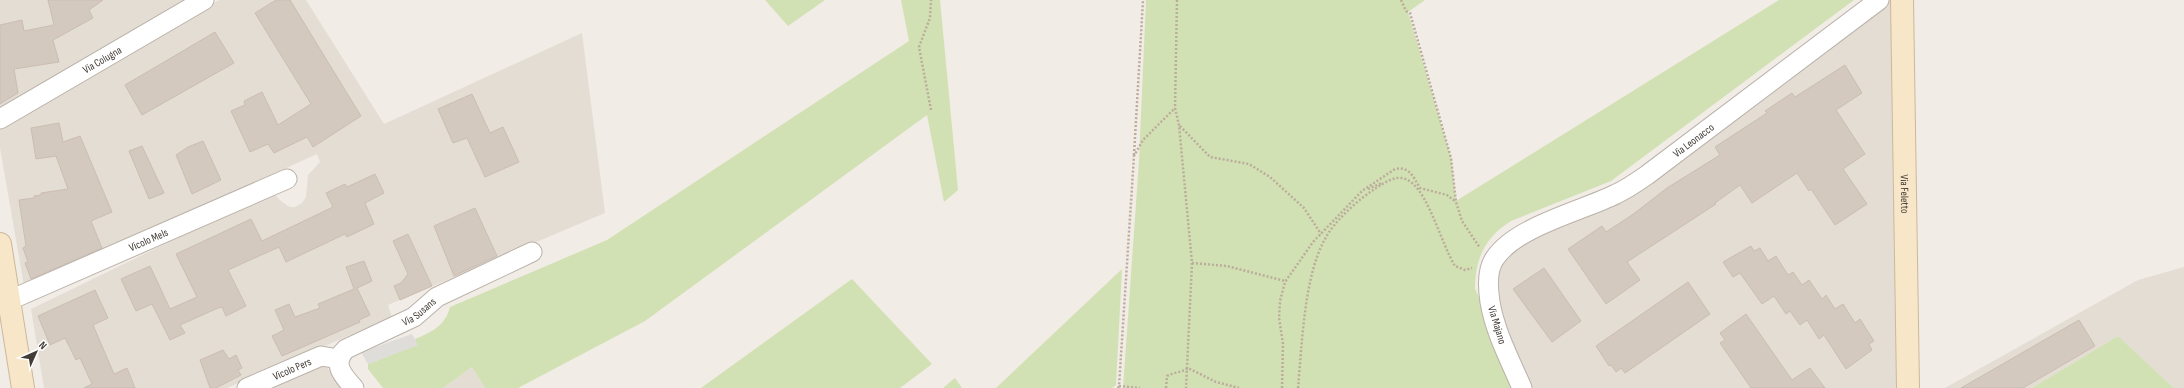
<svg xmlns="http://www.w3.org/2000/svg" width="2184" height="388" viewBox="0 0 2184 388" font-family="'Sofia Sans Condensed',sans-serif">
<rect width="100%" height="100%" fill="#f1ece6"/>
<!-- residential -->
<path fill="#e4ddd4" d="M0,0H187L0,113Z
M219,0H306L384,124L582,33L605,213L388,305L392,317L227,388H44L31,309L272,192L282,202L290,207H295L302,203L306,197L308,175L320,162L317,154L24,286L0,148V128Z
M1879,0H1902L1908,388H1522L1490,302L1503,248L1616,194Z
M2184,267V388H2174L2118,336L2032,388H1945L2138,280Z
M322,362L344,388H264Z
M472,367L485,388H443Z"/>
<!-- green -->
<path fill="#d2e1b3" d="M765,0H825L788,26Z
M901,0H940L958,190L944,202L927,115L645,321L518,388H485L472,367L443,388H383L368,369V364L417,345L415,339C432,332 445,326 450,307L607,240L909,41Z
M1146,0H1425L1408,12L1451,158L1456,201L1779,0H1854L1611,181L1511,221C1485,237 1475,259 1475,289L1522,388H1123L1139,161Z
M1122,269L1116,385L1112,388H996Z
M852,279L932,364L900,388H701Z
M2118,336L2174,388H2032Z
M955,378L962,388H943Z"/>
<!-- parking -->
<path fill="#dfddda" d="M412,334L418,345L368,364L361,352Z"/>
<!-- building -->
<path fill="#d4c9bf" stroke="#cbbdb1" d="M48,0H103L89,10L93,18L53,40L59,62L14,69L18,93L0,104V25L22,20L24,31L54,25Z
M276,0H290L361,116L313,147L307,137L274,153L268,144L250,152L231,111L245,105L244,101L262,92L278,125L311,104L255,13Z
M215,32L234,63L142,115L125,85Z
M1845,65L1862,93L1836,110L1865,154L1843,169L1867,204L1835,225L1811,189L1809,191L1797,173L1752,203L1740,185L1715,203L1716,204L1627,262L1640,280L1606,304L1568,249L1602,226L1606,232L1632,215L1667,188L1720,155L1715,147L1767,113L1765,111L1792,93L1795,97Z
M472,94L490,133L503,127L519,162L485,177L467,138L453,143L438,109Z
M59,123L63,142L80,136L112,212L91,221L102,248L31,279L25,263L28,262L23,248L26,246L19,200L34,198V196L41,195V193L68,189L56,156L36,159L31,128Z
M203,141L221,180L192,194L176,155L188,147Z
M142,146L164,193L149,199L129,151Z
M375,174L384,193L365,203L374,224L347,237L345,234L286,262L279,247L228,270L246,306L226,316L222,307L218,308L180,325L185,333L170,340L152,304L136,311L121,279L150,266L170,309L197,297L176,254L251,219L262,241L333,207L326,193L345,184L347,187Z
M475,208L497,256L454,276L434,226Z
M408,234L432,286L400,300L394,286L401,283L408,274L393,241Z
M1751,246L1754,251L1760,248L1768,261L1776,256L1788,275L1793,272L1802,285L1809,280L1822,299L1826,295L1835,309L1843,304L1855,323L1860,319L1874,341L1869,344L1872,350L1846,369L1824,335L1819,339L1807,320L1800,325L1790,311L1786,314L1774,296L1762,304L1740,273L1733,277L1723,262Z
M364,261L372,281L357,288L370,315L359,320L360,322L282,356L272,336L284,330L275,310L289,304L295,317L320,308L318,304L354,289L346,267Z
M1544,268L1581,321L1552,342L1513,289Z
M1688,282L1710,314L1625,373L1621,368L1616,372L1611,365L1609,366L1596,346Z
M95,290L108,318L93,325L114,374L127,368L135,388H84L92,384L80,358L76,360L65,338L50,345L38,316Z
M1746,314L1792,380L1810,368L1825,388H1751L1720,343L1725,340L1720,333Z
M2079,320L2095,346L2023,388H1961Z
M223,350L229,359L236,355L242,368L238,370L241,375L216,388H210L200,360Z"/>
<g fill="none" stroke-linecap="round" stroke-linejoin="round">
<defs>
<g id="street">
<path id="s1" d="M0,119L204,0"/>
<path id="s2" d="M10,300L287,179"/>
<path id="s3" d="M247,388L321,356L339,359"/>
<path id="s4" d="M354,388C343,376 331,363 346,349L414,317L437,297L532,252"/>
<path id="s5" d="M1522,388C1510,360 1495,332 1490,302C1488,289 1487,269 1495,258C1517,226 1582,211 1616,194C1627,189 1637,182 1647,175L1879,0"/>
</g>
<g id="secondary">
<path id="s6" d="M1902,0L1908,388"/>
<path d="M0,244L23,388"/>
</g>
</defs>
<!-- street casing -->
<use href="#street" stroke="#bbb2a9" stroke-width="21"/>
<!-- secondary casing -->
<use href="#secondary" stroke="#ccb89a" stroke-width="24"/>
<!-- path -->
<path stroke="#bbac9c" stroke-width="2.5" stroke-dasharray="2 2" stroke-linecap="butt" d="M1177,0L1175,108L1179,125L1192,263L1186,388
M1401,0L1406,11L1410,13L1451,158L1456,202L1462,221L1480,248
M931,110L919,47L930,18L931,0
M1180,126L1210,157L1249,164L1270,177L1304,208L1321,234
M1134,155L1143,0
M1368,189L1382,183
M1192,263L1227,266L1285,281
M1119,386L1140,388
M1118,388L1119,386L1134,156L1143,140L1175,108
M1166,388L1167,376C1174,372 1181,373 1188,368L1216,382L1239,388
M1282,388L1283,344L1279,318L1280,301L1285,282L1313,242L1362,191L1395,169C1410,166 1413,177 1420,188L1447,195L1456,202
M1298,388C1302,345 1304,276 1325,239C1335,220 1358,200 1376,188C1388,181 1399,172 1412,183C1430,198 1442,245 1455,266L1465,270L1472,268"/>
<!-- street -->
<use href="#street" stroke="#fff" stroke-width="19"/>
<!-- secondary -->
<use href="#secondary" stroke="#f8e6c8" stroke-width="22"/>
</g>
<g text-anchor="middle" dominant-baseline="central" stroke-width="3" stroke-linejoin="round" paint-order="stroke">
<!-- street labels -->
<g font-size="11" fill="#433c36" stroke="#fff">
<text stroke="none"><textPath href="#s1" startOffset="118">Via Colugna</textPath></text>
<text stroke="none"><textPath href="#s5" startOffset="370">Via Leonacco</textPath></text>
<text stroke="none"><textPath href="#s6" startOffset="194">Via Feletto</textPath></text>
<text stroke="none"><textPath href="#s2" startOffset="151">Vicolo Mels</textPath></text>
<text stroke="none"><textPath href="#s4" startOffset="128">Via Susans</textPath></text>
<text transform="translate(1497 325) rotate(73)">Via Majano</text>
<text stroke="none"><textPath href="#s3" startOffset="49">Vicolo Pers</textPath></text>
</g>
</g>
<!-- north arrow -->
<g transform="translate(36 352) rotate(45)" stroke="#ffffff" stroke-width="3" paint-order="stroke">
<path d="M0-3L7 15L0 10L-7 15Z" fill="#433c36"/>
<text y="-6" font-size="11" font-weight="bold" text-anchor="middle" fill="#433c36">N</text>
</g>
</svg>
